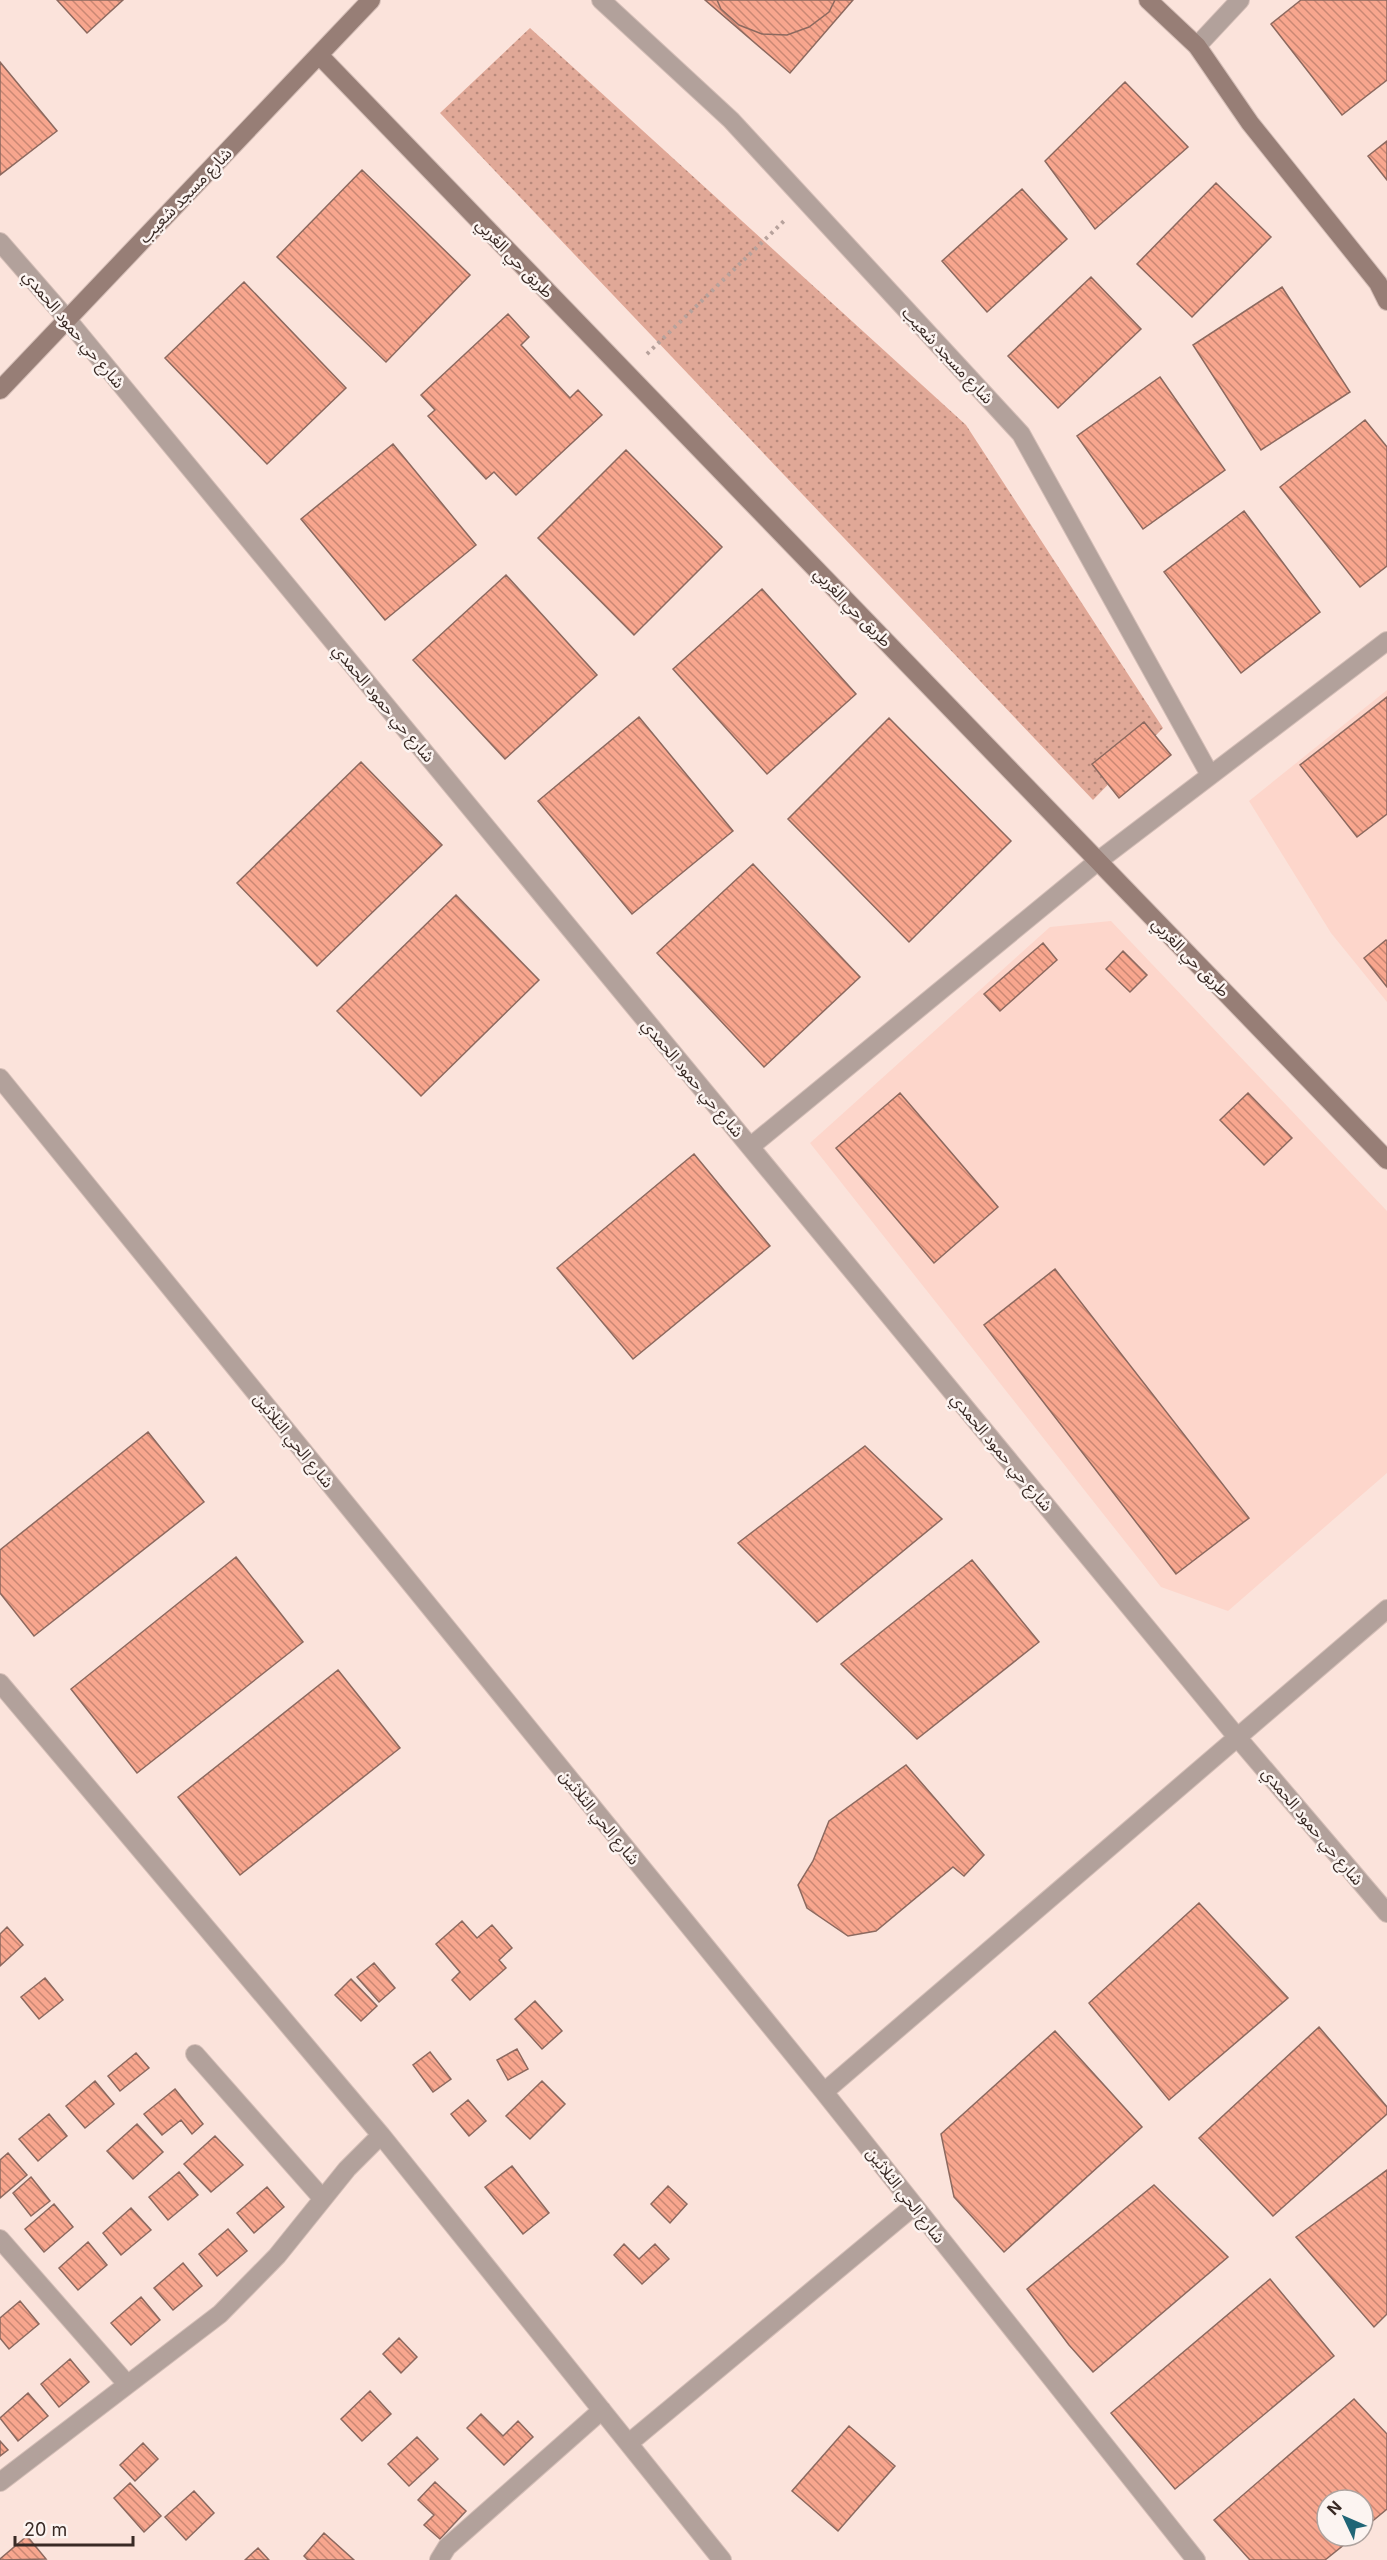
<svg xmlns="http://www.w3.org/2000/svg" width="1387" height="2560" viewBox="0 0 1387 2560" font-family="Inter,'Noto Sans Arabic',sans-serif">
<defs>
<pattern id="green-dots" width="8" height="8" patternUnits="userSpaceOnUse" patternTransform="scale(1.5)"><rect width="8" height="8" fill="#e0a897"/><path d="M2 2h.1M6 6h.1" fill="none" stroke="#b7897b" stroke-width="1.8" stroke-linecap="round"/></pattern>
<pattern id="building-back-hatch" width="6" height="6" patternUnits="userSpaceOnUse" patternTransform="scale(1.5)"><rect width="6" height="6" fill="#f8a68e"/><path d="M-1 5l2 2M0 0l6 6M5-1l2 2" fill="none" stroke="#ca8774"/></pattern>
</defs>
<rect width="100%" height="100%" fill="#fbe3db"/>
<!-- built -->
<path fill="#fdd6cb" d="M1387,690V1002L1331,933L1249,801Z
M1111,921L1387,1211V1473L1228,1611L1161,1587L810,1143L1050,927Z"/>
<!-- green -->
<path fill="url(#green-dots)" d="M530,28L966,425L1163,728L1093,800L440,113Z"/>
<!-- building -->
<path fill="url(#building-back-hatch)" stroke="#8c695f" stroke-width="1.5" d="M57,0H123L87,33Z
M705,0H853L790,73Z
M717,0H835L829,12L809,27L787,35L762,34L739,25L721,9Z
M1301,0H1387V80L1342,115L1271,24Z
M0,62L57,131L0,175Z
M1125,82L1188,147L1095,229L1045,161Z
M1387,141V180L1368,156Z
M362,170L470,275L386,362L277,257Z
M1216,183L1271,237L1192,317L1137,264Z
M1022,189L1067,239L987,312L942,261Z
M1091,277L1141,329L1058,408L1008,356Z
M244,282L346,388L267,464L165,358Z
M1282,287L1350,392L1261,450L1193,345Z
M508,314L529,337L521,345L570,398L578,390L602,415L516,495L494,472L486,479L428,416L435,410L421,395Z
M1160,377L1225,470L1143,529L1077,436Z
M1365,420L1387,447V566L1360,587L1280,487Z
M393,444L476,545L385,620L301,519Z
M626,450L722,547L634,635L538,538Z
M1244,511L1320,612L1241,673L1164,572Z
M506,575L597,675L505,759L413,660Z
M762,589L856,694L767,774L673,669Z
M1387,697V814L1357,837L1300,765Z
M639,717L733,831L632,914L538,801Z
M889,718L1011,841L909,942L788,819Z
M1144,722L1171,755L1119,798L1092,764Z
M361,762L442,845L317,966L237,883Z
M753,864L860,977L764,1067L657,953Z
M456,895L539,980L421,1096L337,1011Z
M1386,940L1387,941V987L1364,958Z
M1043,943L1057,960L1000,1011L984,994Z
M1123,951L1147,975L1130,992L1106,969Z
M900,1093L998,1207L934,1263L836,1148Z
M1248,1093L1292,1138L1264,1165L1220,1120Z
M694,1154L770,1246L633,1359L557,1268Z
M1055,1269L1249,1518L1176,1574L984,1325Z
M148,1432L204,1502L34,1636L0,1593V1550Z
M865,1446L942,1519L817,1622L738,1543Z
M236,1557L303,1642L137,1773L71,1689Z
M972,1560L1039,1642L917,1739L841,1664Z
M338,1670L400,1748L240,1875L178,1797Z
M906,1765L984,1855L964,1876L953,1867L876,1931L848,1936L807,1908L798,1885L813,1861L829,1821Z
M1199,1903L1288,1998L1169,2100L1089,2003Z
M462,1921L477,1938L492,1925L512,1948L499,1960L506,1968L470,2000L452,1980L460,1972L436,1944Z
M7,1927L23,1945L0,1966V1934Z
M374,1963L395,1988L379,2002L357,1977Z
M45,1978L63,2000L39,2019L21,1997Z
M351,1979L377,2006L361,2021L335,1995Z
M535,2001L562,2031L542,2049L515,2019Z
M1319,2027L1387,2107V2114L1273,2216L1199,2138Z
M1055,2031L1142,2127L1004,2252L954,2197L941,2134Z
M517,2049L528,2069L508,2080L497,2060Z
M430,2052L451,2079L433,2092L413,2065Z
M136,2053L149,2068L120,2091L108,2076Z
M95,2081L114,2104L85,2128L66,2106Z
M542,2081L565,2104L530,2139L506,2116Z
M175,2089L203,2124L192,2134L181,2120L162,2135L144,2114Z
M468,2100L486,2121L469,2136L451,2114Z
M49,2114L67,2136L38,2161L19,2139Z
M137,2124L163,2152L133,2179L107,2151Z
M215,2136L243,2165L211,2192L184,2164Z
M8,2153L27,2175L0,2198V2160Z
M512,2166L549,2213L523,2234L485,2187Z
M1387,2170V2314L1374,2327L1296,2237Z
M179,2172L198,2195L168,2220L149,2197Z
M31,2177L50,2201L31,2216L13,2193Z
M1154,2185L1228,2257L1093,2372L1069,2345L1027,2289Z
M668,2186L687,2204L670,2223L651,2204Z
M267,2187L284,2207L254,2233L237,2213Z
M54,2204L73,2227L44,2252L25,2229Z
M131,2208L151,2230L121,2255L103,2233Z
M228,2229L247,2251L217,2276L199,2254Z
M88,2242L107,2265L78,2290L59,2268Z
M624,2244L639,2259L655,2244L669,2259L642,2284L614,2255Z
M183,2263L202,2286L173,2310L154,2288Z
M1270,2279L1334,2356L1175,2489L1111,2413Z
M141,2297L160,2320L131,2345L111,2323Z
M20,2301L39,2324L9,2349L0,2338V2318Z
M399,2338L417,2357L401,2373L383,2354Z
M70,2359L89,2382L59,2407L41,2384Z
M370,2391L391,2414L362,2441L341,2419Z
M28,2393L48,2416L18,2441L0,2418Z
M1354,2399L1387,2434V2509L1363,2529V2500H1327V2536H1355L1325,2560H1250L1214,2520Z
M481,2414L503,2436L518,2421L533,2437L504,2465L467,2428Z
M849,2426L895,2466L838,2531L792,2491Z
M417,2437L438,2459L409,2486L388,2464Z
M0,2441L8,2450L0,2456Z
M143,2443L158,2459L135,2481L120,2465Z
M435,2482L466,2511L440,2539L424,2525L434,2515L418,2500Z
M130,2483L161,2516L144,2532L114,2498Z
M194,2491L214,2513L186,2540L165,2517Z
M324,2533L354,2560H308L304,2556Z
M27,2536L46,2559L0,2560V2559Z
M258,2548L269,2560H245Z"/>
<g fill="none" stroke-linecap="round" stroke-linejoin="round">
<defs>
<path id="street" d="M601,0L731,120L1021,434L1210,775
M1197,46L1240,0
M0,242L67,319L1237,1737L1387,1913
M0,1078L824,2092L1196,2560
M750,1147L1098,861L1387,641
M0,1683L381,2135L722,2560
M195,2054L322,2198
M824,2092L1387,1609
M0,2239L127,2384
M629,2443L914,2206
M0,2482L220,2314L277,2256L347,2169L381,2135
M439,2560L447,2547L602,2410"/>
<path id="secondary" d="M1148,0L1197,46L1250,123L1378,283L1387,301
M319,55L1387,1160
M0,390L371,0"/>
</defs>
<!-- street casing -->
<use href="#street" stroke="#d4beb7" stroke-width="20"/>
<!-- secondary casing -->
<use href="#secondary" stroke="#d4beb7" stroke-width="20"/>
<!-- path -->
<path stroke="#b7a29c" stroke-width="4" stroke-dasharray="3 4.5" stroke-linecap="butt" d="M647,354L784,221"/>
<!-- street -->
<use href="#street" stroke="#b2a19b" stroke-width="18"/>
<!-- secondary -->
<use href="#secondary" stroke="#977e76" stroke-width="18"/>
</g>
<g text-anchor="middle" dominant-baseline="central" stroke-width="5" stroke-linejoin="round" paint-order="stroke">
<!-- street labels -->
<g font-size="16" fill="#392a25" stroke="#fcf4f1">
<text transform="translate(185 195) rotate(-46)">شارع مسجد شعيب</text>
<text transform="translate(515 258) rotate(46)">طريق حي الغربي</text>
<text transform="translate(74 329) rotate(50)">شارع حي حمود الحمدي</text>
<text transform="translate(948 355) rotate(47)">شارع مسجد شعيب</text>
<text transform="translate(853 607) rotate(46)">طريق حي الغربي</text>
<text transform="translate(384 703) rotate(50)">شارع حي حمود الحمدي</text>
<text transform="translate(1191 957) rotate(46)">طريق حي الغربي</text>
<text transform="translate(693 1078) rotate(50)">شارع حي حمود الحمدي</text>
<text transform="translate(294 1440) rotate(51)">شارع الحي الثلاثين</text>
<text transform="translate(1002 1452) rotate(50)">شارع حي حمود الحمدي</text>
<text transform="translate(600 1817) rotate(51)">شارع الحي الثلاثين</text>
<text transform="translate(1313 1826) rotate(50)">شارع حي حمود الحمدي</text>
<text transform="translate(906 2195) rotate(52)">شارع الحي الثلاثين</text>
</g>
</g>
<!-- north arrow -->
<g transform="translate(1345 2518) rotate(314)"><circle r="28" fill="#fcf4f1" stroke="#aea39f" stroke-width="1.5"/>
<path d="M0-4.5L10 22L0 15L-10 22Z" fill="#206576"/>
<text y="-9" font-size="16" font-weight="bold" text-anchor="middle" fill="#392a25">N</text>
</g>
<!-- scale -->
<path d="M15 2536v9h118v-9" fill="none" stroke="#392a25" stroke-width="3"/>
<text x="24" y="2536" font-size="18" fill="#392a25" stroke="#fcf4f1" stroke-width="4.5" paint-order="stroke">20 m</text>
</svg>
